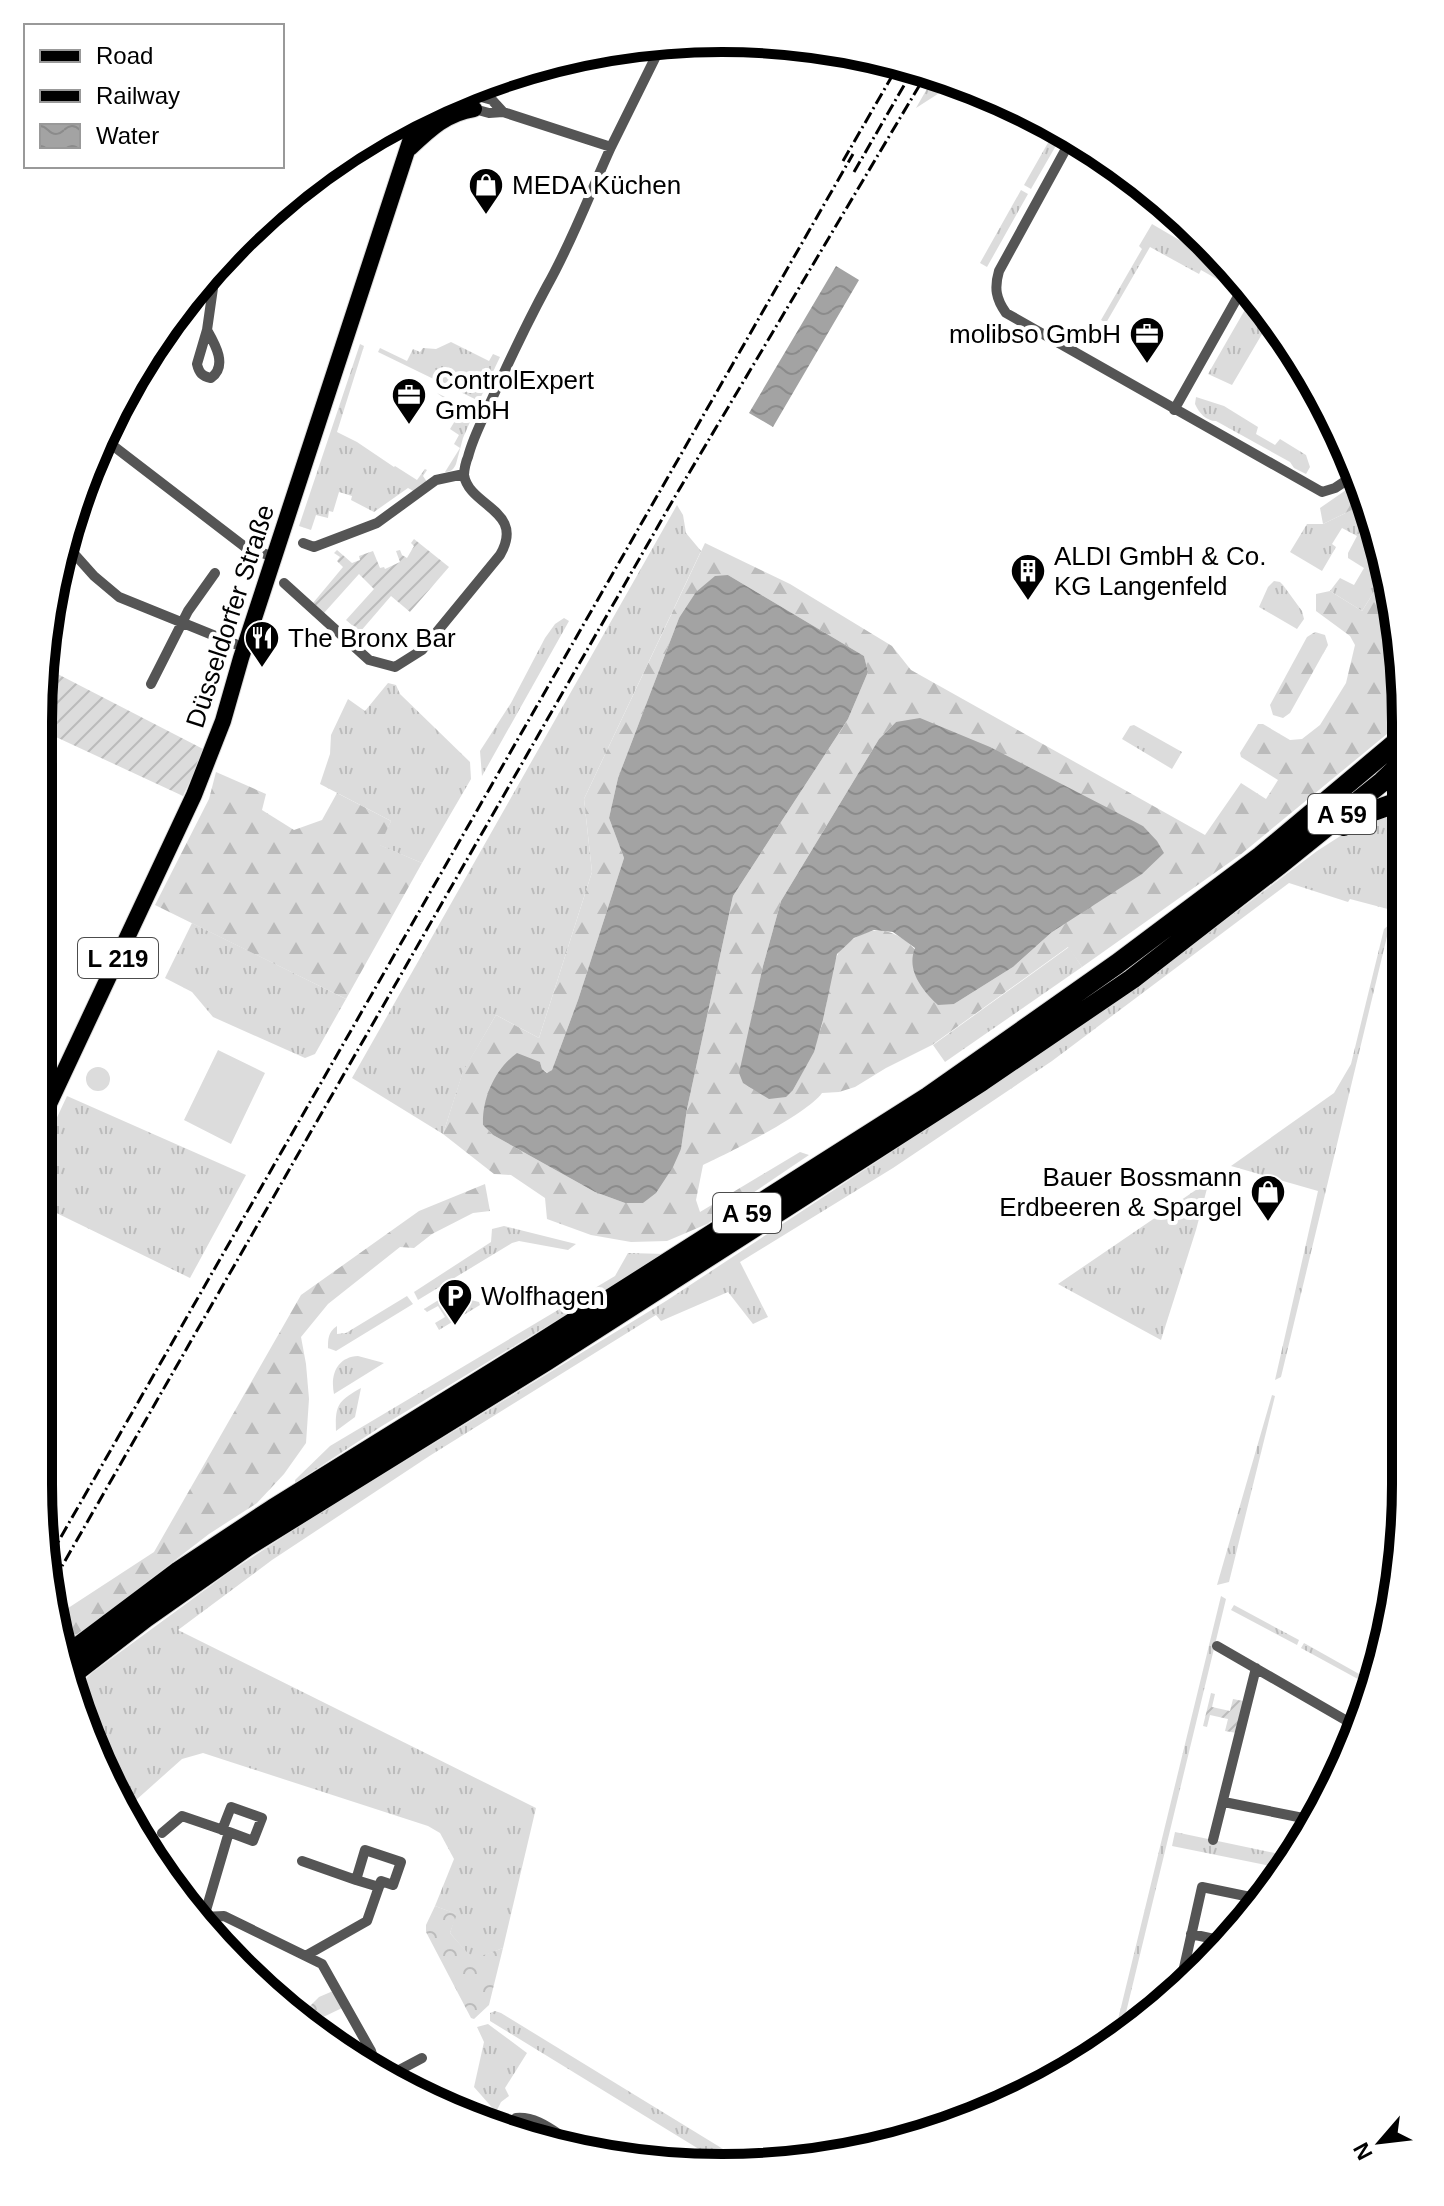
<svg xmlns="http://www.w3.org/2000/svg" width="1444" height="2206" viewBox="0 0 1444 2206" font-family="Helvetica,sans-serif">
<defs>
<pattern id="grass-tufts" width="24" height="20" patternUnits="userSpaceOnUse" patternTransform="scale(2)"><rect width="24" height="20" fill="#dcdcdc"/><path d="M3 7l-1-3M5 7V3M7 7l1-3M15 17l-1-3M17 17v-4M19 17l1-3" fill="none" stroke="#bbb"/></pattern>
<pattern id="forest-firs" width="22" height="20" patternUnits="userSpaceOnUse" patternTransform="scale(2)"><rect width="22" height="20" fill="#dcdcdc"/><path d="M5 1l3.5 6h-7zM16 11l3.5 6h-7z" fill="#bbb"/></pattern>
<pattern id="park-crowns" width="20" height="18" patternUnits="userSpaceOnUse" patternTransform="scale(2)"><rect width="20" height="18" fill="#dcdcdc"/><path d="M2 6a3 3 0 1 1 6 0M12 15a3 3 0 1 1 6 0" fill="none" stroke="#bbb"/></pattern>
<pattern id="garden-furrows" width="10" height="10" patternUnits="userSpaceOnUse" patternTransform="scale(2)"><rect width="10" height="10" fill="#dcdcdc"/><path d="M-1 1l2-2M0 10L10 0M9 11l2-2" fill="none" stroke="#bbb"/></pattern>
<pattern id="water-waves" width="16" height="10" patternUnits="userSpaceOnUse" patternTransform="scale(2)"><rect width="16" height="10" fill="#a3a3a3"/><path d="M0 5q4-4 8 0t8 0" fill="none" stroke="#8b8b8b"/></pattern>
</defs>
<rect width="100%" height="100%" fill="#fff"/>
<!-- grass -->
<path fill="url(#grass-tufts)" d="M936,73L958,81L916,108Z
M1001,101L1065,130L1031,189L1024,185L1049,141L996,111Z
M1021,190L1028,194L987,267L980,263Z
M1152,224L1215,261L1219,256L1237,277L1231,287L1201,270L1199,274L1150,247L1106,323L1101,320L1142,249L1139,246Z
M1254,294L1265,306L1286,340L1265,329L1232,385L1208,374Z
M451,342L489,361L493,354L500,357L479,401L378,352L380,348L407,361L413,349L420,352L423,348L436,349Z
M360,344L364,346L337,432L357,442L394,467L395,466L417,480L425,469L427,470L423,476L427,482L415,492L408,488L374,512L351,500L352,496L339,492L333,512L329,511L328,518L316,515L311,530L299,526Z
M437,393L467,408L469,405L476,408L463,438L456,464C454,469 451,472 445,472L460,448L454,444L459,435L450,429L461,411Z
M1196,397L1224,406L1258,427L1256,434L1275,445L1280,439L1306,455L1310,467L1306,474L1294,468L1290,462L1216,421C1206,421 1199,413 1195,404Z
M677,505L683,515L686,533L701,551L584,799L592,872L539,1038L496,1015L463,1072L443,1134L352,1078Z
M1358,507C1379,534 1382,538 1387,571L1362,611L1330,591L1340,578L1354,585L1364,568L1348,558V553L1357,536L1342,528L1332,544L1336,547L1322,571L1290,552L1307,524H1323Z
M1274,581L1280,582L1283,585L1302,611L1304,619L1297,629L1259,607L1268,587Z
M564,618L569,621L482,776L480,751L511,703L545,638L555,624Z
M388,683L396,685L400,694L470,762L471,779L422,863L379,845L391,821L320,784L330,754L331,735L348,699L365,711Z
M1134,725L1182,752L1172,769L1122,739L1130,726Z
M1404,808L1403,913L1350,899L1348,902L1289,883L1052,1061L893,1168L740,1262L768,1317L753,1324L728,1292L661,1321L656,1315L431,1455L272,1560L178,1630L536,1808L503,1948L473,1960L450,1933L456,1914L435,1906L454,1859L440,1833L428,1826L203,1753L182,1759L126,1809L74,1703L72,1691L93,1672L228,1573L309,1520L666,1301L1056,1043L1243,907L1317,851L1356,826Z
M192,923L346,999L315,1054L305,1058L213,1017L192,992L165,978Z
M1390,924L1281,1377L1275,1380L1318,1191L1231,1166L1334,1093L1351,1064L1384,929Z
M1069,947L1082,967L945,1062L933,1045Z
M67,1096L246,1175L190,1278L40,1205V1154Z
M1209,1181L1196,1230L1161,1340L1058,1284Z
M504,1226L576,1244L568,1250L519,1241L512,1243L418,1300L414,1292L491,1242L492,1229Z
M628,1253L666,1254L382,1426L295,1483V1480L330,1446L615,1276Z
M451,1295L479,1302L480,1305L439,1330L435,1323L445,1317L438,1306L427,1312L424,1309L445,1296Z
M407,1296L413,1304L336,1351L328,1348C328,1339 328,1332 337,1326V1334L346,1333Z
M358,1356L384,1363L334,1394C330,1375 337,1357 358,1356Z
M361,1388L355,1417L336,1431C335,1405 338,1401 361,1388Z
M1272,1395L1275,1396L1229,1582L1217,1585Z
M1221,1596L1226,1599L1122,2029L1114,2036Z
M1234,1605L1299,1640L1297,1645L1231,1610Z
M1304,1643L1368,1679L1367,1684L1301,1648Z
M1175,1832L1289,1856L1281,1868L1172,1846Z
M495,2011L501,2013L741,2160L720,2162L490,2021V2013Z
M488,2024L527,2053L505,2088L509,2096L501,2102L496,2112L474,2087L484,2042L477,2027Z"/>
<!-- forest -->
<path fill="url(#forest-firs)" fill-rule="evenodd" d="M1359,481L1378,533L1358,507L1323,524L1320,508Z
M705,543L790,584L892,646L911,670L1205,835L1241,783L1266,799L1278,780L1241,757L1240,753L1258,724H1263L1290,740L1302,739L1320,725L1346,683L1355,645L1350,636L1316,611V594L1330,591L1362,611L1387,571L1405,678L1404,720L1240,855L1082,967L1068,947L932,1045L886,1068L855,1087L839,1092L822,1093C807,1114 729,1153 703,1165L696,1200L700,1212L800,1152L809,1155L707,1224L667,1241L631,1242L591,1235L547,1219L545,1198L511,1175L494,1174L443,1134L463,1071L496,1015L539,1038L592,872L584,799ZM728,575L864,656L868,672L848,719L733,896L687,1109L681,1149L643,1203H625L595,1192L493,1135L483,1125L540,1062L542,1069L548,1073L552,1070L578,1000L624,858L609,818L618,778L679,618ZM896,722L1143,826L1052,932L1013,967L954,1004C934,976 907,918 865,933C855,937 841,945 837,956C830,971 828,999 824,1016C818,1044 806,1066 793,1090L749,1031L763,966L781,901L879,739Z
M1315,632L1325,635L1328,645L1290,713L1283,718L1273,715L1270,705L1307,637Z
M216,772L266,794L262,810L294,830L322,820L337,793L391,821L380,845L422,863L346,999L155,905L209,799Z
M485,1184L490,1211L473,1213L432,1234L414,1248L400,1247L328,1304L301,1337L306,1364L309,1399L306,1443L284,1474L257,1503L209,1534L65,1645L59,1614L154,1552L301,1295L419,1211Z"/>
<!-- park -->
<path fill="url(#park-crowns)" d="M435,1906L457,1914L450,1933L473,1959L503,1948L489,2005L474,2019L471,2018L426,1932V1925Z
M333,1991L342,2008L315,2021L308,2008L319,1997Z"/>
<!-- garden -->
<path fill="url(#garden-furrows)" d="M414,539L449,567L410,612L391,596L360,632L346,620L374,589L359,574L324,613L313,603L343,567L337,561L340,557L334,553L337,550L352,563L360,560L359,556L373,551L380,568L384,567L385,569L400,562L396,551L400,550L402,555L407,558L414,546L411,543Z
M44,667L205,750L183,796L43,731Z
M1211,1693L1215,1694L1212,1707L1230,1711L1233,1699L1243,1701L1237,1733L1225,1731L1228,1719L1210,1715L1207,1727L1203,1726Z"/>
<!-- pitch -->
<path fill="#dcdcdc" d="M218,1050L265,1073L231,1144L184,1120Z
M86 1079a12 12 0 1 1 24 0a12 12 0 1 1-24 0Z"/>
<!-- water -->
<path fill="url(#water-waves)" d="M836,266L859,280L773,427L749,413Z
M728,575L864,656L868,672L848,719L733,896L687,1109L681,1149L673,1167L656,1193L643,1203H625L595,1192L493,1135L483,1125C482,1098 495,1069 517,1053L540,1062L542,1069L547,1073L552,1070L578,1000L624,858L609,818L618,778L679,618L696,592L715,576Z
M920,718L990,747L1143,826L1157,841L1164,853L1142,874L1052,932L1013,967L954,1004L938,1005C922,990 906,970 915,948L893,932L874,930L854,938L837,954L823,1020L814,1052L793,1090L786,1097L769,1099L743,1083L739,1073L763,966L781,901L879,739L896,722Z"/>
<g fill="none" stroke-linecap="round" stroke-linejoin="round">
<defs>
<path id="primary" d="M410,148C430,129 447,113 474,109
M41,1121L194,795L223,721L241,658L421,108"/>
<path id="motorway" d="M1344,826L1362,815L1404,800
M66,1656L179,1571L273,1509L536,1346L928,1097L1117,964L1261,856L1404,736
M70,1676L145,1618L246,1547L546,1361L982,1081L1132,979L1279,865L1382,782L1404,761"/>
</defs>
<!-- primary casing -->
<use href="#primary" stroke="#dbdbdb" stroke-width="18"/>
<!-- motorway casing -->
<use href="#motorway" stroke="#dbdbdb" stroke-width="22"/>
<!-- minor -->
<path stroke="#555" stroke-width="10" d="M463,92L492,100L503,112
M441,100L489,113L503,112L611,147L663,42
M1073,136L999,271C994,288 996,299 1006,313L1322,492L1335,488L1356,474
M208,271L215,274L221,258
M207,330C215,344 228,366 211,378C202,376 199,373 197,364L207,330L215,274
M1174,410L1245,284
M103,438L245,547L274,557
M303,543L314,547L377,523L436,480L464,474
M69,548L94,576L119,597L235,644
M284,583L369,660L395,667L422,650L500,555C526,510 469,507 464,475C464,470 466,461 468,457C473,437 483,419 491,401C509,361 527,323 547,286C572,242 590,193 611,147
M151,684L188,611L215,573
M1217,1646L1354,1725
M1224,1802L1313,1820
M222,1830L231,1807L262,1818L253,1841L229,1832
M162,1833L182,1816L229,1832L204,1917
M1213,1840L1256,1668
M302,1861L356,1880L365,1850L401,1862L393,1885L381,1881L367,1921L307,1955
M356,1880L379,1887
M203,1917L224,1916L322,1964L371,2051L376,2067
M1191,1934L1228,1942
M1181,1981L1202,1887L1260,1899
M390,2075L422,2058
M516,2118C537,2116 553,2131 571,2142"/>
<!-- primary -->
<use href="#primary" stroke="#000" stroke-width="16"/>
<!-- motorway -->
<use href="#motorway" stroke="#000" stroke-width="20"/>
<!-- rail -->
<path stroke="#000" stroke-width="3" stroke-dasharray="12 4 2 4" stroke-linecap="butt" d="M843,161L899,64
M854,172L914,68
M50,1556L853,154
M54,1580L673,500L928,71"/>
</g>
<!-- icons -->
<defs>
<symbol id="shop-pin" viewBox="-11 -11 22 30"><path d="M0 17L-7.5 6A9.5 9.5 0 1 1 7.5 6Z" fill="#000" stroke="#fff"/><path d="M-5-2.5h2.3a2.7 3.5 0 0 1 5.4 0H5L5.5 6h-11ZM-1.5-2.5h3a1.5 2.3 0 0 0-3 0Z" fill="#fff"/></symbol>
<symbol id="office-pin" viewBox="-11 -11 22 30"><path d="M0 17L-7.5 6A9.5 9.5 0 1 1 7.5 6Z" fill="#000" stroke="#fff"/><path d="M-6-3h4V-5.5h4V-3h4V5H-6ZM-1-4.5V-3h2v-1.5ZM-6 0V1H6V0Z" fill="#fff"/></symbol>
<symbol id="building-pin" viewBox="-11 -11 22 30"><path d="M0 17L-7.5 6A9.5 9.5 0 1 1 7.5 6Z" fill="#000" stroke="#fff"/><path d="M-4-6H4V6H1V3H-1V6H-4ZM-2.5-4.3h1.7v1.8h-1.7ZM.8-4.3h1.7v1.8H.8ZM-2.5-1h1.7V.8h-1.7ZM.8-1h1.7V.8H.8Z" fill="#fff"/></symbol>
<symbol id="restaurant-pin" viewBox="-11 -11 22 30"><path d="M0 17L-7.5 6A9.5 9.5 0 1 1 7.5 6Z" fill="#000" stroke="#fff"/><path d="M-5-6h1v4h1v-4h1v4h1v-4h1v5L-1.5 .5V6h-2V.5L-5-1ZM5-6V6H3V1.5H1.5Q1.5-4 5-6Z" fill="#fff"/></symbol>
<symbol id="parking-pin" viewBox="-11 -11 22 30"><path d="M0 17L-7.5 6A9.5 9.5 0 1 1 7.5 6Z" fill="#000" stroke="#fff"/><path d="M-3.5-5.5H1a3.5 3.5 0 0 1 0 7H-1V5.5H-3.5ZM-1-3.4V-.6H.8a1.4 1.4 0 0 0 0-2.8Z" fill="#fff"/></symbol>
</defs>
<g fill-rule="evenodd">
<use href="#shop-pin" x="466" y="165" width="40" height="54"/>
<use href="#office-pin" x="1127" y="314" width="40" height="54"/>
<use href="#office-pin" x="389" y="375" width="40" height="54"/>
<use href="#building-pin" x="1008" y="551" width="40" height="54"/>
<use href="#restaurant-pin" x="242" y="618" width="40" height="54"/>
<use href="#shop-pin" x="1248" y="1172" width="40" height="54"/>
<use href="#parking-pin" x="435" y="1276" width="40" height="54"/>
</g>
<g text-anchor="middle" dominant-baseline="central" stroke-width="8" stroke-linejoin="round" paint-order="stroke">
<!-- shield labels -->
<g fill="#fff" stroke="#4c4c4c" stroke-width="2">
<rect x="1308" y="794" width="68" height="40" rx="6"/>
<rect x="78" y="938" width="80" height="40" rx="6"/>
<rect x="713" y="1193" width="68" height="40" rx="6"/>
</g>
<g font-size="24" font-weight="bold" fill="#000">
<text x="1342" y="814">A 59</text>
<text x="118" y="958">L 219</text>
<text x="747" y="1213">A 59</text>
</g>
<!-- poi labels -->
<g font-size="26" fill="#000" stroke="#fff" text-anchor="start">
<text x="512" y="185">MEDA Küchen</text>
<text x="1121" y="334" text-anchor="end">molibso GmbH</text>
<text x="435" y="380">ControlExpert<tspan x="435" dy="30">GmbH</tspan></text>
<text x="1054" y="556">ALDI GmbH &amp; Co.<tspan x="1054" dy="30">KG Langenfeld</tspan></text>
<text x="288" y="638">The Bronx Bar</text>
<text x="1242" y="1177" text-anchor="end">Bauer Bossmann<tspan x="1242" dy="30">Erdbeeren &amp; Spargel</tspan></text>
<text x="481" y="1296">Wolfhagen</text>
</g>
<!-- street labels -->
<g font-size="26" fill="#000" stroke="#fff">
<text transform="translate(230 616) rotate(-72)">Düsseldorfer Straße</text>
</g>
</g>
<!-- crop -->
<path d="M0 0H1444V2206H0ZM722 52H722A670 670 0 0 1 1392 722V1484A670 670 0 0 1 722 2154H722A670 670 0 0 1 52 1484V722A670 670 0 0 1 722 52Z" fill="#fff" fill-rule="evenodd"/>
<path fill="none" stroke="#000" stroke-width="10" d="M722 52H722A670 670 0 0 1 1392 722V1484A670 670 0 0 1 722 2154H722A670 670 0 0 1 52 1484V722A670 670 0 0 1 722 52Z"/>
<!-- legend -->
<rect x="24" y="24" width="260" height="144" fill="#ffffff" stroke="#999999" stroke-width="2"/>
<rect x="40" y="50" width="40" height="12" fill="#000000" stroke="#999999" stroke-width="2"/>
<text x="96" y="64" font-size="24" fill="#000000">Road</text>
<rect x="40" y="90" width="40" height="12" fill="#000000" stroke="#999999" stroke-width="2"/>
<text x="96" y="104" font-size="24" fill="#000000">Railway</text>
<rect x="40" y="124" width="40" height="24" fill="url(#water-waves)" stroke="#999999" stroke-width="2"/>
<text x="96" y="144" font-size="24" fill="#000000">Water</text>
<!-- north arrow -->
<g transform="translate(1380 2142) rotate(242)" stroke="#ffffff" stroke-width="6" paint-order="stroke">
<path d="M0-6L14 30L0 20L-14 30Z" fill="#000000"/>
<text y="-12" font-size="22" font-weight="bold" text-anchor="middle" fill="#000000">N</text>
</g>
</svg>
